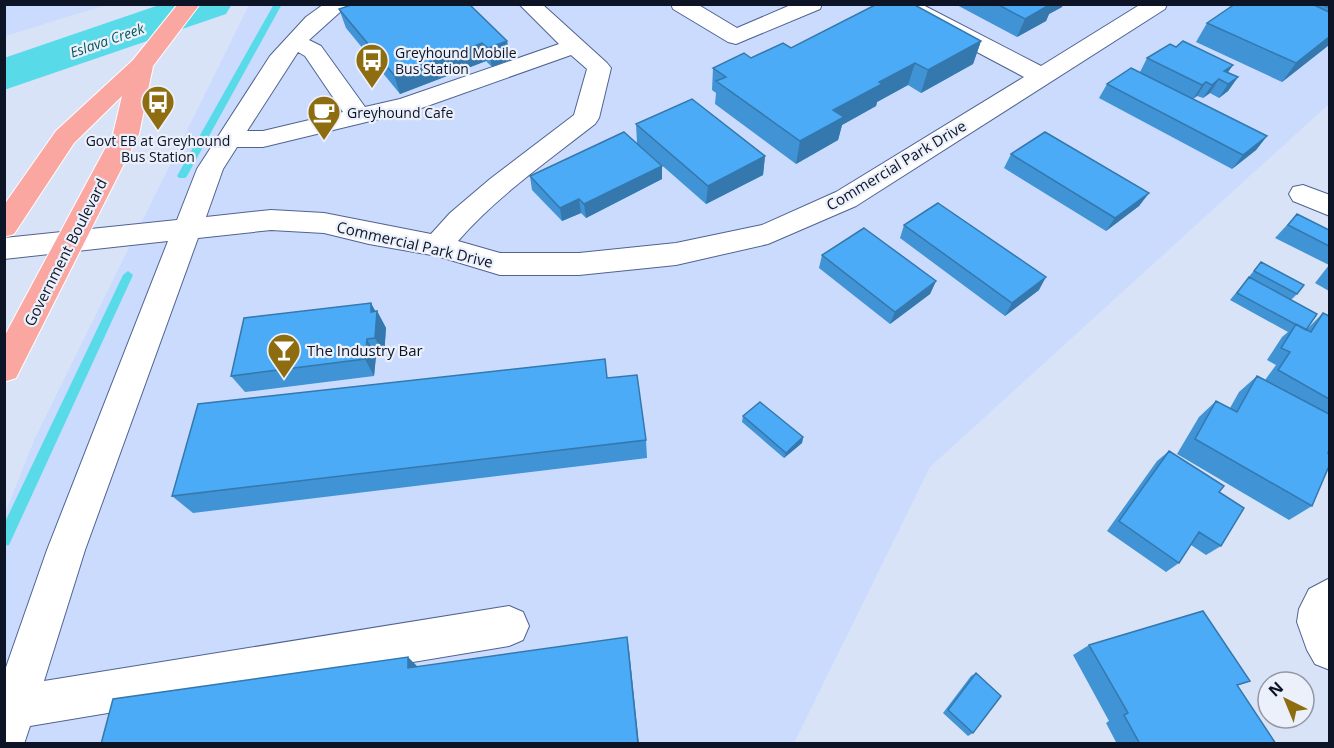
<svg xmlns="http://www.w3.org/2000/svg" width="1334" height="748" viewBox="0 0 1334 748" font-family="'Open Sans',sans-serif">
<rect width="100%" height="100%" fill="#d9e3f8"/>
<!-- built -->
<path fill="#cadbfe" d="M5,4H106V5L5,36Z
M256,4L1329,5V104L930,467L794,743H5L4,516L35,438L248,7Z"/>
<g fill="none" stroke-linecap="round" stroke-linejoin="round">
<!-- stream -->
<path fill="#58dae8" fill-rule="evenodd" d="M274,4H282L187,176L185,178H179L177,176Z
M128,271L133,275L9,545L4,546V524L123,275Z"/>
<!-- river -->
<path fill="#58dae8" fill-rule="evenodd" d="M162,4H232L226,14L4,90V58Z"/>
<defs>
<path id="minor" d="M324,4H349L309,40L321,46L365,107L400,99L559,44L519,4H542L607,63L611,68L599,118L595,124C548,161 497,196 458,241L500,253H579L676,243L762,225L836,192L1024,77L896,9L894,4H921L1041,66L1141,4H1167L1165,9L856,206L768,244L676,265L579,275H500L437,256L369,244L324,233L271,230L198,238L85,550L44,681L509,606L523,612L529,626L523,640L509,646L30,726L24,744H4V673L47,550L168,241L4,259V238L177,220L197,169L270,56L306,17ZM298,52L305,56L343,112L263,131H247ZM571,55L587,69L574,115L490,179L450,213L431,234L324,213L271,210L206,217L223,169L237,147H263L416,110Z
M671,4H697L737,28L793,4H822L820,9L736,44L728,42L673,9Z
M1303,185L1330,195V216L1293,201L1289,194L1293,187Z
M1330,578V670L1315,664L1307,650L1297,622L1299,609L1309,589Z"/>
<path id="major" d="M178,4H200L153,66L139,134L16,378L4,382V337L113,134L122,96L74,143L14,234L4,237V205L56,131L133,60Z"/>
</defs>
<!-- minor casing -->
<use href="#minor" stroke="#506390" stroke-width="2"/>
<!-- major casing -->
<use href="#major" stroke="#fff" stroke-width="2"/>
<!-- minor -->
<use href="#minor" fill="#fff" fill-rule="evenodd"/>
<!-- major -->
<use href="#major" fill="#faa6a1" fill-rule="evenodd"/>
</g>
<!-- wall -->
<path fill="#4093d4" d="M955,4H1063L1062,7L1049,14L1046,21L1017,37Z
M1235,4H1329V45L1282,82L1196,42L1207,23Z
M339,9L507,41L510,60L492,67L486,61L400,94L346,28Z
M981,41L973,64L921,93L908,85L877,102L876,106L842,125L838,140L796,164L715,104L716,93L712,90L713,68L791,48Z
M1176,47L1233,65L1228,72L1238,77L1228,91L1219,98L1210,93L1203,98L1197,96L1193,99L1267,136L1256,150L1232,169L1099,98L1107,84L1140,72L1147,58Z
M636,124L765,156L763,175L706,204L641,147L662,179L586,218L581,213L562,221L532,190L530,176L637,143Z
M1011,154L1149,193L1139,206L1106,231L1004,168Z
M1297,214L1329,230V291L1315,283L1329,265L1275,238Z
M904,225L1039,290L1005,316L900,238Z
M822,255L936,281L930,294L890,324L819,268Z
M1261,262L1297,294L1291,300L1306,330L1323,313L1329,316V450L1312,506L1289,520L1177,454L1199,417L1216,401L1230,408L1239,392L1257,376L1265,380L1276,365L1267,360L1282,337L1288,332L1230,300Z
M377,311L386,328L384,355L376,356L374,376L245,392L231,376Z
M608,378L646,440L647,458L193,513L172,496Z
M743,416L803,437L802,443L784,458L742,422Z
M1169,451L1219,492L1221,546L1206,555L1191,545L1179,563L1166,572L1107,531L1157,461Z
M1089,645L1250,681L1237,686L1276,744H1117L1106,723L1109,721L1073,655Z
M976,673L973,733L968,736L943,713L971,676Z"/>
<!-- shaded-wall -->
<path fill="#3478ad" d="M1046,4H1063L1062,7L1049,14L1046,21L1017,37L1025,19Z
M1329,37V45L1282,82L1296,63Z
M507,41L510,60L492,67L488,48Z
M981,41L973,64L921,93L928,70Z
M482,43L486,61L400,94L394,75Z
M915,63L908,85L877,102L876,106L842,125L838,140L796,164L800,141L833,110L879,82Z
M1233,65L1224,78L1219,79L1210,93L1203,98L1212,85L1224,71Z
M1238,77L1228,91L1219,98L1228,84Z
M1206,82L1197,96L1193,99L1202,85Z
M1267,136L1256,150L1232,169L1243,155Z
M765,156L763,175L706,204L708,186Z
M662,166V179L586,218L584,204Z
M1149,193L1139,206L1106,231L1115,218Z
M579,199L581,213L562,221L560,208Z
M1046,277L1039,290L1005,316L1012,303Z
M936,281L930,294L890,324L895,312Z
M371,303L377,314V311L386,328L384,355L375,338L371,312Z
M367,339L376,356L374,376L365,359Z
M803,437L802,443L784,458L786,453Z
M627,637L629,649L639,744H638Z
M408,657L420,669L408,668Z"/>
<!-- building -->
<path fill="#4babf7" stroke="#3478ad" stroke-width="1.5" d="M354,4H469L507,41L488,48L482,43L394,75L339,9Z
M877,4H913L981,41L928,70L915,63L879,82L882,84L833,110L844,117L800,141L716,81L726,77L713,68L744,53L751,58L783,43L791,48Z
M997,4H1051L1025,19Z
M1235,4H1312L1329,12V37L1296,63L1207,23Z
M1321,4H1329V8Z
M1183,41L1233,65L1224,71L1238,77L1228,84L1219,79L1212,85L1206,82L1202,85L1147,58L1170,44L1176,47Z
M1131,68L1267,136L1243,155L1107,84Z
M692,99L765,156L708,186L636,124Z
M624,132L662,166L584,204L579,199L560,208L530,176Z
M1045,132L1149,193L1115,218L1011,154Z
M938,203L1046,277L1012,303L904,225Z
M1297,214L1329,230V246L1288,225Z
M864,228L936,281L895,312L822,255Z
M1261,262L1304,285L1297,294L1254,271Z
M1249,277L1317,314L1306,330L1237,293Z
M371,303V312L377,311L375,338L367,339L365,359L231,376L244,318Z
M1323,313L1329,316V399L1278,370L1290,352L1281,348L1296,324L1311,332Z
M605,359L607,378L637,375L646,440L172,496L198,404Z
M1257,376L1329,414V450L1328,453H1329V466L1312,506L1195,439L1216,401L1237,412Z
M760,402L803,437L786,453L743,416Z
M1169,451L1224,486L1219,492L1244,508L1221,546L1199,532L1179,563L1119,521Z
M1203,611L1250,681L1237,685L1276,744H1140L1124,715L1128,713L1089,645Z
M627,637L638,744H101L113,699L408,657V668Z
M976,673L1001,696L973,733L948,710Z"/>
<!-- icons -->
<defs>
<symbol id="bus-pin" viewBox="-11 -11 22 30"><path d="M0 17L-7.5 6A9.5 9.5 0 1 1 7.5 6Z" fill="#8e6c10" stroke="#ebf0fb"/><path d="M-5-6H5V4H4V6H2V4H-2V6H-4V4H-5ZM-3.5-4V0h7V-4ZM-3.5 1.2v1.5H-2V1.2ZM2 1.2v1.5H3.5V1.2Z" fill="#fff"/></symbol>
<symbol id="cafe-pin" viewBox="-11 -11 22 30"><path d="M0 17L-7.5 6A9.5 9.5 0 1 1 7.5 6Z" fill="#8e6c10" stroke="#ebf0fb"/><path d="M-5.5-4.5H6V0H3Q3 3.5 0 3.5H-2.5Q-5.5 3.5-5.5 0ZM3-3.2v2h1.7v-2ZM-6 4.5H4V6H-6Z" fill="#fff"/></symbol>
<symbol id="bar-pin" viewBox="-11 -11 22 30"><path d="M0 17L-7.5 6A9.5 9.5 0 1 1 7.5 6Z" fill="#8e6c10" stroke="#ebf0fb"/><path d="M-6-5H6L.8 .8V4.5H3.5V6h-7V4.5H-.8V.8Z" fill="#fff"/></symbol>
</defs>
<g fill-rule="evenodd">
<use href="#bus-pin" x="353" y="41" width="38" height="52"/>
<use href="#bus-pin" x="139" y="83" width="38" height="52"/>
<use href="#cafe-pin" x="305" y="93" width="38" height="52"/>
<use href="#bar-pin" x="265" y="331" width="38" height="52"/>
</g>
<g text-anchor="middle" dominant-baseline="central" stroke-width="4.5" stroke-linejoin="round" paint-order="stroke">
<!-- far-water labels -->
<g font-size="14" font-style="italic" fill="#07575e" stroke="#ebf0fb">
<text transform="translate(107 40) rotate(-19)">Eslava Creek</text>
</g>
<!-- far-poi labels -->
<g font-size="14" fill="#0c1426" stroke="#ebf0fb" text-anchor="start">
<text x="395" y="52">Greyhound Mobile<tspan x="395" dy="16">Bus Station</tspan></text>
<text x="347" y="112">Greyhound Cafe</text>
<text x="158" y="140" text-anchor="middle">Govt EB at Greyhound<tspan x="158" dy="16">Bus Station</tspan></text>
</g>
<!-- street labels -->
<g font-size="15" fill="#0c1426" stroke="#ebf0fb">
<text transform="translate(896 165) rotate(-31)">Commercial Park Drive</text>
<text transform="translate(415 244) rotate(13)">Commercial Park Drive</text>
<text transform="translate(65 252) rotate(-63)">Government Boulevard</text>
</g>
<!-- poi labels -->
<g font-size="15" fill="#0c1426" stroke="#ebf0fb" text-anchor="start">
<text x="307" y="350">The Industry Bar</text>
</g>
</g>
<!-- border -->
<rect width="1334" height="748" fill="none" stroke="#0c1426" stroke-width="12"/>
<!-- north arrow -->
<g transform="translate(1286 700) rotate(317)"><circle r="28" fill="#ebf0fb" stroke="#9298a6" stroke-width="1.5"/>
<path d="M0-4.5L10 22L0 15L-10 22Z" fill="#8e6c10"/>
<text y="-9" font-size="16" font-weight="bold" text-anchor="middle" fill="#0c1426">N</text>
</g>
</svg>
